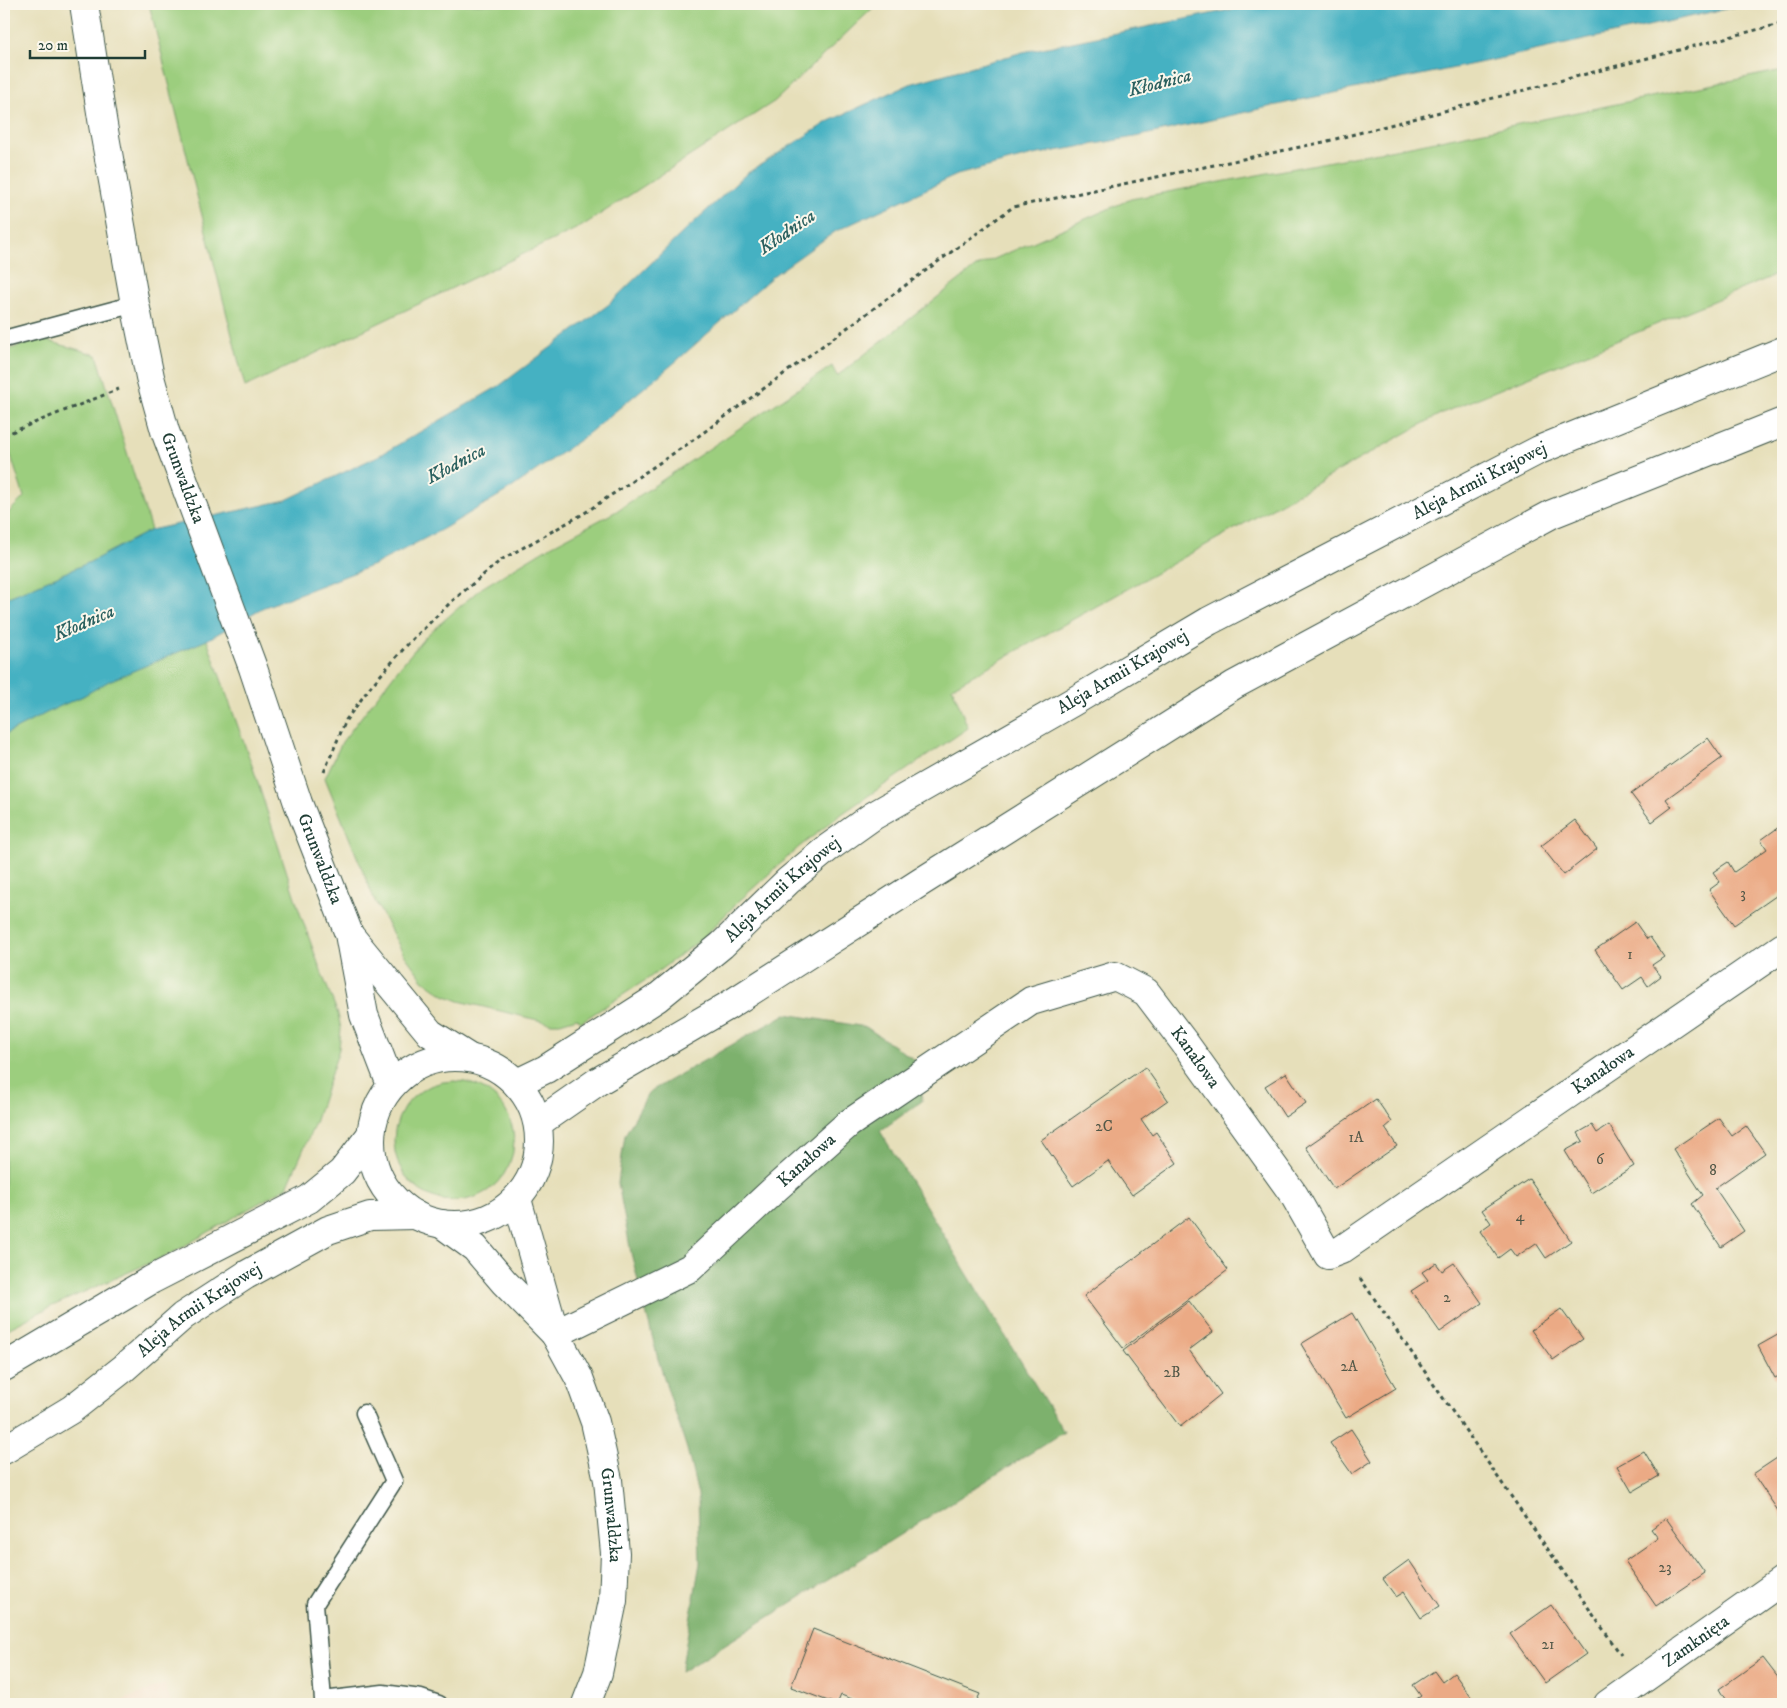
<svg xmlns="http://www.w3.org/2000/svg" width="1787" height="1708" viewBox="0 0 1787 1708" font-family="'IM FELL DW Pica',serif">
<rect width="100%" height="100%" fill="#fbf7ec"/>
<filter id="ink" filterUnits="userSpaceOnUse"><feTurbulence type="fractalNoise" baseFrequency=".02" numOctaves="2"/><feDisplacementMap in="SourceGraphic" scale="10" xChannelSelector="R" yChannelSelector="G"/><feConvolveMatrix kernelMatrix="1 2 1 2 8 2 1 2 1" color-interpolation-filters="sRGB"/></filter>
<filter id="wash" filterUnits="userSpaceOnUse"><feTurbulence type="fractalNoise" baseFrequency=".0096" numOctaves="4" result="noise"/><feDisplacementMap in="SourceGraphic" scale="20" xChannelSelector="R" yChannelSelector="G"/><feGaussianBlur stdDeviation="1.12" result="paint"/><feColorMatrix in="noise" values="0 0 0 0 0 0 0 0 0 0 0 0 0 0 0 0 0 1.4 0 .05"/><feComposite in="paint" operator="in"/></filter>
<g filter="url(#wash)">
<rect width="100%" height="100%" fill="#e6dfba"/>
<!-- built -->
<path fill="#f0d5bc" d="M165,1684L171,1704H113Z"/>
<!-- green -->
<path fill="#9cce7e" stroke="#5e8659" d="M149,4H877L775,101L582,226L245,387Z
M1783,70V272L1442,413L952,687L968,728L843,813L799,847L739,901L703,938L649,978L581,1022L577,1018L560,1023H550L459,1001L444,995L423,980L403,953L375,901L325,778L342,742L399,668L426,636L480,589L549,547L615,512L832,366L837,376L976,267L1131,199L1416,145Z
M41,339L97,355L151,530L90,562L4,599V517L24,497L4,434V351Z
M207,640L254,771L300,913L322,974L338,1014L341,1029L339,1049L315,1123L287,1187L172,1253L50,1307L4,1331V735L56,708L83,696L109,681Z
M394 1141a60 60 0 1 1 120 0a60 60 0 1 1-120 0Z"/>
<!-- forest -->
<path fill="#7db16d" stroke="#4e7750" d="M786,1014L866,1027L919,1063L922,1101L880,1131L1064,1432L681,1672L700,1563L698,1495L687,1449L658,1359L631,1253L618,1183L625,1135L649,1092Z"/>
<!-- water -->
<path fill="#44b1c2" stroke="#32777b" d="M1259,4H1748L1493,60L1286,103L1140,136L1033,155L957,175L836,231L774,275L673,364L584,437L510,489L443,529L374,565L262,608L207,640L109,681L83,696L56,708L4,735V599L90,562L151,530L286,500L382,454L499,386L608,305L679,236L746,174L829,121L910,84L1023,52Z"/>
<g id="blocks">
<!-- building -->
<path fill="#ebaa85" d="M1708,738L1722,758L1666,799L1672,807L1652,822L1631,794Z
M1575,820L1597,849L1564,875L1541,846Z
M1783,824V891L1734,925L1709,890L1720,882L1713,872L1728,862L1734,872L1767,849L1761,840Z
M1635,922L1647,939L1650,937L1664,957L1652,965L1661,976L1648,986L1642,977L1623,990L1595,950Z
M1145,1067L1168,1100L1141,1119L1152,1135L1156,1132L1177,1163L1132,1195L1108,1161L1073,1186L1041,1140Z
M1286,1073L1306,1103L1285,1117L1265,1086Z
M1376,1099L1392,1122L1385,1128L1397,1146L1334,1189L1306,1147Z
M1719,1118L1732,1136L1746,1126L1765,1153L1715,1188L1744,1231L1721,1247L1692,1204L1703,1195L1673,1149Z
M1592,1125L1597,1133L1609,1125L1634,1166L1591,1193L1565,1151L1583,1141L1578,1133Z
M1529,1179L1571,1241L1546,1258L1536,1243L1516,1257L1510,1249L1498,1258L1480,1231L1491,1223L1482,1210Z
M1189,1217L1228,1270L1123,1348L1084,1296Z
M1436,1263L1442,1271L1454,1263L1482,1303L1440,1332L1411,1291L1428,1280L1422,1272Z
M1189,1301L1213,1332L1189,1350L1221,1394L1180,1427L1123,1351Z
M1561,1309L1583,1339L1553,1360L1531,1330Z
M1352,1313L1396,1388L1346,1418L1301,1344Z
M1783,1332V1374L1775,1378L1758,1346Z
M1351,1429L1372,1461L1352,1474L1330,1443Z
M1783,1438V1448L1778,1441Z
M1644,1451L1659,1476L1632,1492L1617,1466Z
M1783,1454V1518L1753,1474Z
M1666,1518L1705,1573L1656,1606L1625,1561L1658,1538L1651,1529Z
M1409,1560L1440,1606L1421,1618L1404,1592L1396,1597L1383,1579Z
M1551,1605L1586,1654L1545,1683L1510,1634Z
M813,1629L980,1694L975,1704H866L841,1695L837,1704H836L791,1687Z
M1763,1658L1783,1684V1704H1728L1719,1689Z
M1434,1671L1442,1682L1454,1673L1476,1704H1409L1421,1696L1413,1685Z"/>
</g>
</g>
<g filter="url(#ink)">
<use href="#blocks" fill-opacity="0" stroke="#3d5548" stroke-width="1"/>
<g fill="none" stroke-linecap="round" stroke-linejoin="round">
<defs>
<path id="lane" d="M4,339L135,304
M323,1700L315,1604L394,1481L364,1413
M323,1704V1700L383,1693L421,1698L439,1704"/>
<g id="street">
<path id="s1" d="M517,1199L555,1334L579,1378L595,1422L608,1480L615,1553L613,1601L598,1673L586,1704"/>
<path d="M442,1224L475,1248L504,1282L554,1333"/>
<path id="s2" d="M555,1334L690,1268L776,1188L848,1124L1031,1001L1115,976L1146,992L1184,1042L1294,1195L1328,1255L1341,1250L1783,947"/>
<path id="s3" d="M1608,1704L1783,1580"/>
</g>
<g id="secondary">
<path id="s4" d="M84,4L103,125L135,304L150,377L165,431L253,668L298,803L349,934L364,1015L391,1085"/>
<path d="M351,937L430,1033L468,1057"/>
</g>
<g id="primary">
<circle cx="455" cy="1141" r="84"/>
<path id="s5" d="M517,1083L546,1069L657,998L722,945L788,881L828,848L873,816L1071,703L1209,621L1539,450L1783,351"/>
<path d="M538,1123L597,1082L726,1007L921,882L1234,685L1552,514L1783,422"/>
<path d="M4,1367L151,1280L309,1199L342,1172L370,1136"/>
<path id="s6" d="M4,1450L72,1409L124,1368L183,1316L246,1275L328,1230L370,1216L415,1215"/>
</g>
</defs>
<!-- lane casing -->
<use href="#lane" stroke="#3d5548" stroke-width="19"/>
<!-- street casing -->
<use href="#street" stroke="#3d5548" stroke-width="30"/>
<!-- secondary casing -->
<use href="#secondary" stroke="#3d5548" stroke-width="30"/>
<!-- primary casing -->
<use href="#primary" stroke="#3d5548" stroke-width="30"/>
<!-- path -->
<path stroke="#3d5548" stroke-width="3" stroke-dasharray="4 4" stroke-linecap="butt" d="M4,435L119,389
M324,772L346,720L371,686L407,645L451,602L501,560L583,514L689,443L1013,207L1324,142L1783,23
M1360,1278L1621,1655"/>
<!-- lane -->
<use href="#lane" stroke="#fff" stroke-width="16"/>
<!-- street -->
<use href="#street" stroke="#fff" stroke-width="28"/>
<!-- secondary -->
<use href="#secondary" stroke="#fff" stroke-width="28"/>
<!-- primary -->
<use href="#primary" stroke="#fff" stroke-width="28"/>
</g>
</g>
<g text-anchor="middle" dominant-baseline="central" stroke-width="4" stroke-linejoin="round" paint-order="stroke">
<!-- number labels -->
<g font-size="15" fill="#525848">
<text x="1743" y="893">3</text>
<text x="1630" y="954">1</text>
<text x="1104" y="1126">2C</text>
<text x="1356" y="1137">1A</text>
<text x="1600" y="1159">6</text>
<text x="1713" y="1170">8</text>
<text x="1520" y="1216">4</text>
<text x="1447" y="1297">2</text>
<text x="1349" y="1366">2A</text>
<text x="1172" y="1372">2B</text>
<text x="1665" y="1567">23</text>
<text x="1548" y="1644">21</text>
</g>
<!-- street labels -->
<g font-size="18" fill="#1f3d34" stroke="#fbf7ec">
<text stroke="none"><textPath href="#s4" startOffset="485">Grunwaldzka</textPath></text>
<text stroke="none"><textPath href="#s5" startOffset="1140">Aleja Armii Krajowej</textPath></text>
<text stroke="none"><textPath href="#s5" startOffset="735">Aleja Armii Krajowej</textPath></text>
<text stroke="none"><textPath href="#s4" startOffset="890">Grunwaldzka</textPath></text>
<text stroke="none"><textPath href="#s5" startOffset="330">Aleja Armii Krajowej</textPath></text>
<text stroke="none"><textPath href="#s2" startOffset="789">Kanałowa</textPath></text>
<text stroke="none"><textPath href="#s2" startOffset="1359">Kanałowa</textPath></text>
<text stroke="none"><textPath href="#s2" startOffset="309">Kanałowa</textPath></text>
<text stroke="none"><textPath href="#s6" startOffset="241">Aleja Armii Krajowej</textPath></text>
<text stroke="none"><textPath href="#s1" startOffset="332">Grunwaldzka</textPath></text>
<text stroke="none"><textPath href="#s3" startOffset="108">Zamknięta</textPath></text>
</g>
<!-- water labels -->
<g font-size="19" font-style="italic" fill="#2a605f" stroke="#fbf7ec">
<text transform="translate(1160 83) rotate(-14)">Kłodnica</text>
<text transform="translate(787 232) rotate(-34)">Kłodnica</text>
<text transform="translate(456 464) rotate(-28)">Kłodnica</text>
<text transform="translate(84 623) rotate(-23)">Kłodnica</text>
</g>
</g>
<!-- margin -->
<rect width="1787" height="1708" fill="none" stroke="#fbf7ec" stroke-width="20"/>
<!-- scale -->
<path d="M30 50v8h115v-8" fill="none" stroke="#1f3d34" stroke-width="2.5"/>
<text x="38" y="50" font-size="15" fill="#1f3d34" stroke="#fbf7ec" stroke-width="4" paint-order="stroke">20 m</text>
</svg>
